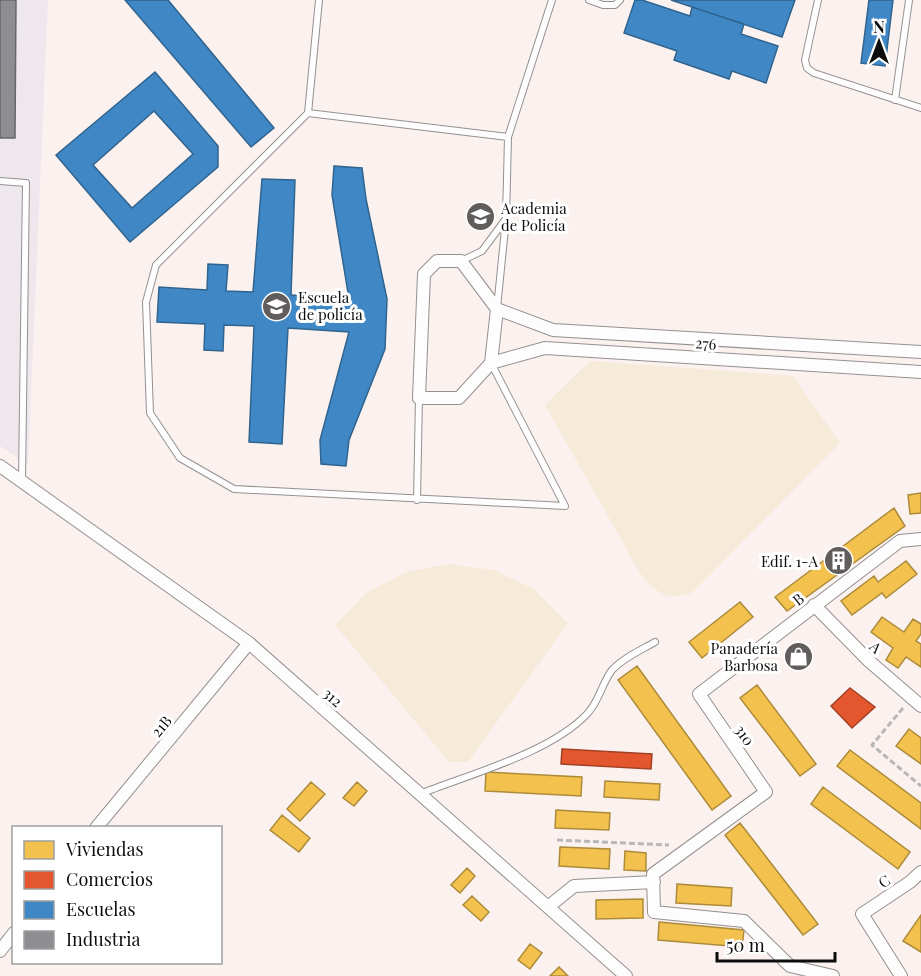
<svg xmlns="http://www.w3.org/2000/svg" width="921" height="976" viewBox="0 0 921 976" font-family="'Playfair Display',serif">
<rect width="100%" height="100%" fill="#fbf2f0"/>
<!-- industrial -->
<path fill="#eee8ee" d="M0,0H48L28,465L0,446Z"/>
<!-- pitch -->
<path fill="#f6ead9" d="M590,361L793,376L840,443L693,592C678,599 665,598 651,586C640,577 625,546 617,532C593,490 569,447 545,405Z
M449,564L494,570L534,589L568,623L468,762H449L335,625L366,593L406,572Z"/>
<!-- homes -->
<path fill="#f2c14e" stroke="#ad8b3a" stroke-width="1.5" d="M921,493V513L910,514L908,495Z
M894,508L905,526L787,611L775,597Z
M906,561L917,574L886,598L882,593L852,615L841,601L874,576L878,582Z
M740,602L753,617L702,658L689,642Z
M882,617L904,632L913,619L921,624V634L916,641L921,644V667L906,657L898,668L886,660L893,648L871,632Z
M637,666L731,796L712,810L618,680Z
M757,685L816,764L800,776L740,698Z
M909,729L921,738V764L896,746Z
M850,750L921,803V829L837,766Z
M486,772L582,777L581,796L485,791Z
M605,781L660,784L659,800L604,797Z
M311,782L325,794L300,821L287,809Z
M357,782L367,791L354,806L343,798Z
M823,787L910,852L898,869L811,804Z
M556,810L610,813L609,830L555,828Z
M282,815L310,838L299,852L270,830Z
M740,823L818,924L803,935L725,835Z
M560,847L610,849L609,869L559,866Z
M625,851L646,853V871L624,870Z
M467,868L475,876L460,893L451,885Z
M677,884L732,888L731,906L676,903Z
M472,896L489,912L481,921L463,905Z
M643,899V918L596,919V900Z
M921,915V952L903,941Z
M659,922L744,930L742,947L658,940Z
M530,944L542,953L530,969L518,960Z
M559,967L568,976H550Z"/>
<!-- shops -->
<path fill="#e4572e" stroke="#a44124" stroke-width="1.5" d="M850,688L875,707L852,728L831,706Z
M562,749L652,754L651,769L561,764Z"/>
<!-- schools -->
<path fill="#3f88c5" stroke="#30638e" stroke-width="1.5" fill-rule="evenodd" d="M125,0H168L274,128L251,147Z
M635,0H642L690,16L692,7L744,24L741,34L778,46L766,83L732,71L729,79L674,60L677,51L624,33Z
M671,0H795L782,37Z
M869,0H893L885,66L861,63Z
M155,72L218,146V167L130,242L56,155ZM154,111L193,154L132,208L93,165Z
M334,166L362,168L366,199L387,299L385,349L349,440L346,466L321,464L320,440L349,332L288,328L282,444L249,442L254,326L224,325L223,351L204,350L205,324L157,322L159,287L207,290L208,264L228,265L226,291L253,292L262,179L295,180L291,295L349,299L332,195Z"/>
<!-- industry -->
<path fill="#8d8d92" stroke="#67676a" stroke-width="1.5" d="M0,0H16L15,138H0Z"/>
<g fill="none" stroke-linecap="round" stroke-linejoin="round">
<defs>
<path id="service" d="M319,0L308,113L156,265L146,302L150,413L180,458L234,489L565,506L491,363
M589,0L603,5H615L620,0
M818,0L805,60L807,68L814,73L921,108
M895,100L909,0
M308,113L508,137
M0,181L26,183L22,480
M461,261L482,251L505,220
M497,308L506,219L508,137L552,0
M417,500L419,398
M420,794C470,774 550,753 587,714C599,702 602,683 612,670C623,658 641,650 655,642"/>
<path id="minor" d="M437,261H461L497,309L491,363L459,398H419L424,274Z
M497,309L553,330L921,352
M491,363L545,348L921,372
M0,466L249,643L626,976
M814,605L869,661L921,706
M96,828L249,643
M548,907L574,886L654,882
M0,951L14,933
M833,976L790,966L744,921L654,912L653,874L766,792L699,694L900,541L921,539
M901,976L862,914L910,882L921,872"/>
</defs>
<!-- service casing -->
<use href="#service" stroke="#94908f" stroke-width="8"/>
<!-- minor casing -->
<use href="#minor" stroke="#94908f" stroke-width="14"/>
<!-- path -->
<path stroke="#b8b6b6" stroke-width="3" stroke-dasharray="6 3" stroke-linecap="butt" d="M903,708L872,745L921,786
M557,840L669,845"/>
<!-- service -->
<use href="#service" stroke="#fefdfd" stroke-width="6"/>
<!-- minor -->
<use href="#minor" stroke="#fefdfd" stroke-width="12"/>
</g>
<!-- icons -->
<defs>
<symbol id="university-disc" viewBox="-11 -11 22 22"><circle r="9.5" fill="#605d5c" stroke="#fff"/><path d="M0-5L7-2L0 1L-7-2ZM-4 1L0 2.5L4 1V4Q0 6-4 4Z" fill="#fff"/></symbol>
<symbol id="school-disc" viewBox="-11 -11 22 22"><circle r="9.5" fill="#605d5c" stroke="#fff"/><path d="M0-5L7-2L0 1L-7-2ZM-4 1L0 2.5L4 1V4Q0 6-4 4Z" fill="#fff"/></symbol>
<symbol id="building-disc" viewBox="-11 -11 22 22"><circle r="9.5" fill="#605d5c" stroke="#fff"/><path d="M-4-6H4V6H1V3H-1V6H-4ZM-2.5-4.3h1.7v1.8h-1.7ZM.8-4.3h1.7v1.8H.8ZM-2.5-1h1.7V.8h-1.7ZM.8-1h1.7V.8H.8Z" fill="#fff"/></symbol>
<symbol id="shop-disc" viewBox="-11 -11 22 22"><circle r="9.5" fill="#605d5c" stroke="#fff"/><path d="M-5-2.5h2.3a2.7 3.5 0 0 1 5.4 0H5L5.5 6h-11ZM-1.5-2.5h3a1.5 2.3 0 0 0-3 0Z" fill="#fff"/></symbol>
</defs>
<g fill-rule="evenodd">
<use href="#university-disc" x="464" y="200" width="33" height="33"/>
<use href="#school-disc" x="260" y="290" width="33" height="33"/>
<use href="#building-disc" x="822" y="544" width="33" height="33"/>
<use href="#shop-disc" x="782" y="640" width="33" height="33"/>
</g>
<g text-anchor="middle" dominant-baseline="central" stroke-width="6" stroke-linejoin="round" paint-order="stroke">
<!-- poi labels -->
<g font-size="15" fill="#0d0d0d" stroke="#fff" text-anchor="start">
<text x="501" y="208">Academia<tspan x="501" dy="17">de Policía</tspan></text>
<text x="298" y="297">Escuela<tspan x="298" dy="17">de policía</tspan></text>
<text x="818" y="561" text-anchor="end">Edif. 1-A</text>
<text x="778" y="648" text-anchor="end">Panadería<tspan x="778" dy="17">Barbosa</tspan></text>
</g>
<!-- street labels -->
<g font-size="15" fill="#0d0d0d" stroke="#fff">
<text transform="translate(706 343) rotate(4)">276</text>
<text transform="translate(798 599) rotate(-38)">B</text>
<text transform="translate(876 647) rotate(44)">A</text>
<text transform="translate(333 697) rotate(41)">312</text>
<text transform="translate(161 726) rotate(-50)">21B</text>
<text transform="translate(745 735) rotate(55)">310</text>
<text transform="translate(884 881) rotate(-34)">C</text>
</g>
</g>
<!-- legend -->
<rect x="12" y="826" width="210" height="138" fill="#ffffff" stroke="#9e9e9e" stroke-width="1.5"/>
<rect x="24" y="841" width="30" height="18" fill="#f2c14e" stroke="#9e9e9e" stroke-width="1.5"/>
<text x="66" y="856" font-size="18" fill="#0d0d0d">Viviendas</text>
<rect x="24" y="871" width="30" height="18" fill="#e4572e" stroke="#9e9e9e" stroke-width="1.5"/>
<text x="66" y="886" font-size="18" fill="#0d0d0d">Comercios</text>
<rect x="24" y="901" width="30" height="18" fill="#3f88c5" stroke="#9e9e9e" stroke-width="1.5"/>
<text x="66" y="916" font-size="18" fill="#0d0d0d">Escuelas</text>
<rect x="24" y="931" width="30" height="18" fill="#8d8d92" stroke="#9e9e9e" stroke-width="1.5"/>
<text x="66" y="946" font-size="18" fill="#0d0d0d">Industria</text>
<!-- north arrow -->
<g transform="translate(879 42)" stroke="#ffffff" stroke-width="4.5" paint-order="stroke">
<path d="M0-4.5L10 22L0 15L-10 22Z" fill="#0d0d0d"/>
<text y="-9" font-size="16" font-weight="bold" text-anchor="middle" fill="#0d0d0d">N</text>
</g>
<!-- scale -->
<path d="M717 952v9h118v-9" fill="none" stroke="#0d0d0d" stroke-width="3"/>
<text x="726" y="952" font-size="18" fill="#0d0d0d" stroke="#ffffff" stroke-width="4.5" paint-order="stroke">50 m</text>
</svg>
